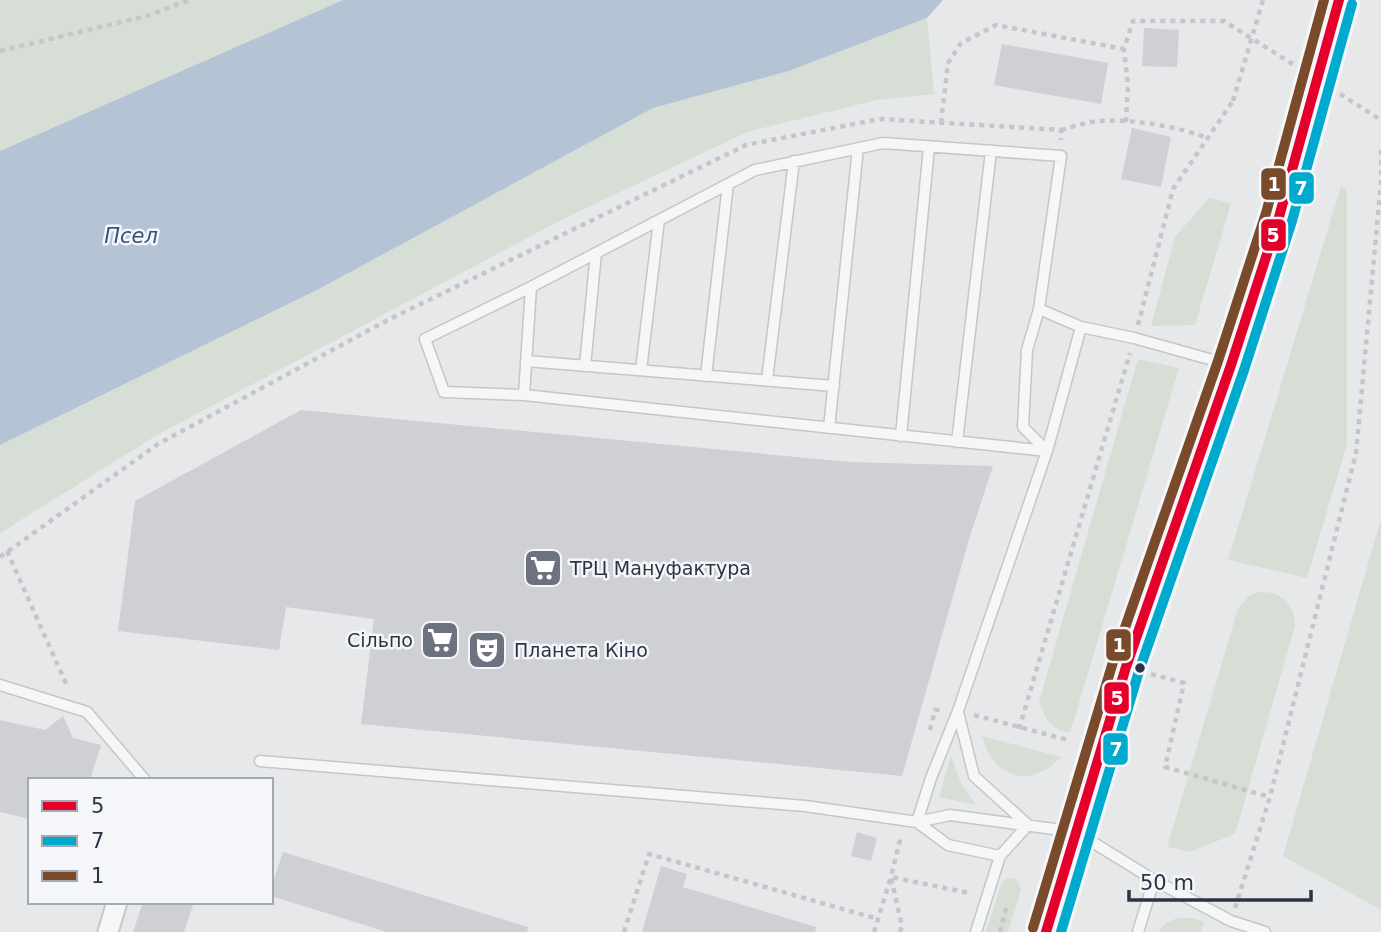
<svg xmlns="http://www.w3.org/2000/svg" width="1381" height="932" viewBox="0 0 1381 932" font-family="'DejaVu Sans',sans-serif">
<rect width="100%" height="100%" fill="#e6e8ea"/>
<!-- green -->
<path fill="#d6ded6" d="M0,0H343L0,151Z
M927,18L934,94L877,100L747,132L565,218L157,435L0,533V445L319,289L653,108L789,71Z
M1341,186L1347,190V444L1307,578L1228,560Z
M1209,198L1231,203L1195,325L1151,326L1175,237Z
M1138,359L1179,368L1070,733C1049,727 1047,722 1039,702Z
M1381,519V910L1283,856Z
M1259,592C1282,591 1295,604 1295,626L1235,834L1189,852L1167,847L1238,609L1250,595Z
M982,736L1061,757C1031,790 992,778 982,736Z
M951,756L961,783L976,805L939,797Z
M1014,878L1019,883L1021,890L1008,932H986L1001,884L1006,879Z
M1177,918H1193L1204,922L1201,932H1158L1166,923Z"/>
<!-- water -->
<path fill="#b4c4d5" d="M343,0H943L927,18L789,71L653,108L319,289L0,445V151Z"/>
<!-- pier -->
<path fill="#e6e8ea" d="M1261,0H1381V83L1263,3Z"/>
<!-- building -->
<path fill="#ced0d3" d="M1144,28L1179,30L1177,67L1142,66Z
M1002,44L1108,63L1101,104L994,85Z
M1132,128L1171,137L1161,187L1121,179Z
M301,410L850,462L993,466L970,536L902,776L361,724L374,619L286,607L279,650L118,631L135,501Z
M63,716L73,738L101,745L90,780H30V819L0,812V720L45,730Z
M857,832L877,838L871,861L851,856Z
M283,852L528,927L527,932H387L271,896V888Z
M661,866L687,874L683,887L816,927L815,932H642Z
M143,902H194L184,932H133Z"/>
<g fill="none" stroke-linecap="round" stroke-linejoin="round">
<defs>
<path id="service" d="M1039,309L1061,156L883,143L755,170L531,287L425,339L444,392L524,395L1047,451L1081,327
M526,361L834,386
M585,366L596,253
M641,370L659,220
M706,376L728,184
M767,380L794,161
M524,395L531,287
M829,428L858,148
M901,436L929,147
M957,442L991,151
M0,685L87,712L145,780
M958,712L974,776L1028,825
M260,761L805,806L917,822L948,845L1000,856
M917,822L931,778L958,711L1047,451L1023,427L1027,350L1039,309L1081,327L1134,338L1227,364
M917,822L950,815L1076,832L1154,880L1231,921L1265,932
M976,932L1000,856L1028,825
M1138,932L1154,880"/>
<path id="minor" d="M108,932L117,902"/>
<path id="primary" d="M1046,932L1126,667L1231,365L1279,217L1306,124"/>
</defs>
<!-- service casing -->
<use href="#service" stroke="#c4c6c8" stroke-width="13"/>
<!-- minor casing -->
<use href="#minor" stroke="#c4c6c8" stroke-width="23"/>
<!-- primary casing -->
<use href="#primary" stroke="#c2c5c8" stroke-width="33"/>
<!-- path -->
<path stroke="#c5c6ca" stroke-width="4.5" stroke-dasharray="5 5" stroke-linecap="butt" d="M0,51L147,16L189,0
M1340,94L1381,120
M1126,122L1128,85L1124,49L1133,21H1224L1294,65
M941,123L948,63L961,43L996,25L1124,49
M1061,130C1073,127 1086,122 1099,121C1134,119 1175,126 1208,138
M1138,325L1173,189L1233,101
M7,551L68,688
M0,557L158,444L386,321L746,145L880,119L1061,130V140
M1151,674L1184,683L1165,767L1270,797
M974,715L1068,740
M1019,729L1130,353
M930,730L935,710H941
M1235,908L1270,797L1356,453L1381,182V148
M624,932L649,854L878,919
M874,932L891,877L969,893
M900,932L902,926L891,877L901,836
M1000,932L1007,905"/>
<!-- service -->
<use href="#service" stroke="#f5f6f7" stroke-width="10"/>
<!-- minor -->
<use href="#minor" stroke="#f5f6f7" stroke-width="19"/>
<!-- primary -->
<use href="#primary" stroke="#f8f8f8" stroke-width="30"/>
<defs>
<path id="primary-bridge" d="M1306,124L1339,0"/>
</defs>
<!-- primary-bridge casing -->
<use href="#primary-bridge" stroke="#c2c5c8" stroke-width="33" stroke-linecap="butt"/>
<!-- path-bridge -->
<path stroke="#c5c6ca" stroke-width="4.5" stroke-dasharray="5 5" stroke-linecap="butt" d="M1233,101L1263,0"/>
<!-- primary-bridge -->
<use href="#primary-bridge" stroke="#f8f8f8" stroke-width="30"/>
<defs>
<path id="bus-1" d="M1046,932L1126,667L1231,365L1279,217L1339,0"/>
<path id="bus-2" d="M1061,932L1139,671L1244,370L1292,221L1352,4"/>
<path id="bus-3" d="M1033,928L1113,662L1218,361L1266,213L1324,0"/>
</defs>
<!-- bus-1 casing -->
<use href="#bus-1" stroke="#f4f6f9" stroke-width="16"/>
<!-- bus-2 casing -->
<use href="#bus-2" stroke="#f4f6f9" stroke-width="16"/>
<!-- bus-3 casing -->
<use href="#bus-3" stroke="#f4f6f9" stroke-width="16"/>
<!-- bus-1 -->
<use href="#bus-1" stroke="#e4002b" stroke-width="10"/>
<!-- bus-2 -->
<use href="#bus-2" stroke="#00a9ce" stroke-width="10"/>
<!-- bus-3 -->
<use href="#bus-3" stroke="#7a4b2a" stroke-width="10"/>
</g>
<!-- icons -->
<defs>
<symbol id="supermarket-square" viewBox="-11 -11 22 22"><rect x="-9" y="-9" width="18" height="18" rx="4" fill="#6c737f" stroke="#f4f6f9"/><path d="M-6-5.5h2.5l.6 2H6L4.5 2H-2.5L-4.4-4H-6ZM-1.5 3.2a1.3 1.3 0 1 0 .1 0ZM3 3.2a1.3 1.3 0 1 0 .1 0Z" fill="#fff"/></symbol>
<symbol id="theatre-square" viewBox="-11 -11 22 22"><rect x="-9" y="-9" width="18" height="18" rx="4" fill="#6c737f" stroke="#f4f6f9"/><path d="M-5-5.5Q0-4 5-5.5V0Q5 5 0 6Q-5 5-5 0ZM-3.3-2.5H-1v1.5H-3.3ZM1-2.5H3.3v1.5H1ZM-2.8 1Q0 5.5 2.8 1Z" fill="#fff"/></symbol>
</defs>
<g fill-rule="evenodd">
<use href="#supermarket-square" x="521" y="546" width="44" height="44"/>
<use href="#supermarket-square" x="418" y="618" width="44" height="44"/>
<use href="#theatre-square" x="465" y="628" width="44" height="44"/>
</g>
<!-- markers -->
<circle fill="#2b3445" stroke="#f4f6f9" stroke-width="2.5" cx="1140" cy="668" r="6"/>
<g text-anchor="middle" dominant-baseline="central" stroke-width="5" stroke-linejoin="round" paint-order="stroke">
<!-- poi labels -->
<g font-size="19" fill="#2b3445" stroke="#f4f6f9" text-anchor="start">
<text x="570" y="568">ТРЦ Мануфактура</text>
<text x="413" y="640" text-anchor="end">Сільпо</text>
<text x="514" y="650">Планета Кіно</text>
</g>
<!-- water labels -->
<g font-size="21" font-style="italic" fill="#34527a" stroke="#f4f6f9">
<text x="131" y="236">Псел</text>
</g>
</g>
<g stroke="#f4f6f9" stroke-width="2.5">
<rect x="1260" y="167" width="27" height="34" rx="7" fill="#7a4b2a"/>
<rect x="1288" y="171" width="27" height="34" rx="7" fill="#00a9ce"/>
<rect x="1260" y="218" width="27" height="34" rx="7" fill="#e4002b"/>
<rect x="1105" y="628" width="27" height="34" rx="7" fill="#7a4b2a"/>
<rect x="1103" y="681" width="27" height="34" rx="7" fill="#e4002b"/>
<rect x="1102" y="732" width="27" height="34" rx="7" fill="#00a9ce"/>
</g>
<g font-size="19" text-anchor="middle" font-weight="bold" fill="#fff">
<text x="1274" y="191">1</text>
<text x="1301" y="195">7</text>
<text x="1273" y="242">5</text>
<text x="1119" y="652">1</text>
<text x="1117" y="705">5</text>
<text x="1116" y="756">7</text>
</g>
<!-- legend -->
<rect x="28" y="778" width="245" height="126" fill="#f4f6f9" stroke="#a4a8b1" stroke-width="2"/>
<rect x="42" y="801" width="35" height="10" fill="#e4002b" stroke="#a4a8b1" stroke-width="2"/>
<text x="91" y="813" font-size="21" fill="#2b3445">5</text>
<rect x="42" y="836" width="35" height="10" fill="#00a9ce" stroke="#a4a8b1" stroke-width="2"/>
<text x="91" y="848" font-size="21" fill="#2b3445">7</text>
<rect x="42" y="871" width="35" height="10" fill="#7a4b2a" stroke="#a4a8b1" stroke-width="2"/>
<text x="91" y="883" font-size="21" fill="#2b3445">1</text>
<!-- scale -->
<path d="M1129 890v10h182v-10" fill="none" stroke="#2b3445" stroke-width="3.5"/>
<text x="1140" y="890" font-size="21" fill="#2b3445" stroke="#f4f6f9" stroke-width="5" paint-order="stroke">50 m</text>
</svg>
